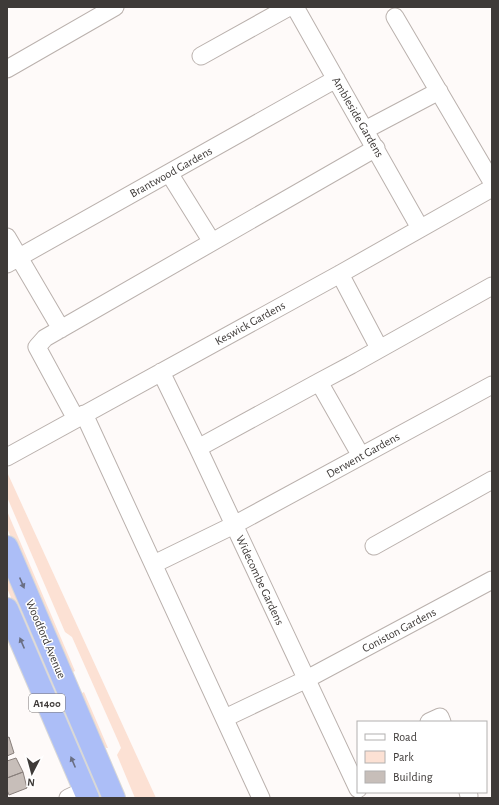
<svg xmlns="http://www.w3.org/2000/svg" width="499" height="805" viewBox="0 0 499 805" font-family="'Alegreya Sans',sans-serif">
<rect width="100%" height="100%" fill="#fefaf9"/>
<!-- green -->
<path fill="#fce1d4" d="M7,473V472L156,798H135L117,755L121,748L119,743L72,637L65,632L7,497Z
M7,511L75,671L69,674L7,528Z
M7,567L57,683L49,687L7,588Z
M84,692L108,748H106L93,730L78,695Z
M72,718L105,798H97L64,721Z"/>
<!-- building -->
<path fill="#c7beb9" stroke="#887f7b" d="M9,737L14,753L7,756V738Z
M16,758L23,772L7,778V761Z
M23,772L27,788L9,795L7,790V778Z"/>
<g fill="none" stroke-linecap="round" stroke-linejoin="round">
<defs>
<path id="minor" d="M295,7L420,228
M395,17L492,182
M201,56L289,7
M7,69L115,7
M365,130L439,91
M169,173L212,242
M7,237L61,329
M7,264L336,79
M340,274L379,348
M161,372L198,448L358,789
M319,382L361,456
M84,414L261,798
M76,419L37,347L45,338L376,148
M198,448L319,382L351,365L492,286
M7,457L340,274L492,188
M374,546L492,480
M154,564L234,525L492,385
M225,718L307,679L492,580
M429,722L440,717L442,722
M468,792L469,796
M68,798L85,790"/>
<path id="highway" d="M7,547L114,798
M7,609L88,798"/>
</defs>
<!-- minor casing -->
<use href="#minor" stroke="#bab1ad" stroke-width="19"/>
<!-- highway casing -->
<use href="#highway" stroke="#d8d8d7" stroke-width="24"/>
<!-- minor -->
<use href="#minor" stroke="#fff" stroke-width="17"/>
<!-- highway -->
<use href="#highway" stroke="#acbef7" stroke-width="22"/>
</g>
<!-- one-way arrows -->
<defs><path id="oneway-solid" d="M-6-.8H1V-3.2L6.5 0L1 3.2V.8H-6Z"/></defs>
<g fill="#6a6f84">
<use href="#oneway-solid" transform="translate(22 583) rotate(67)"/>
<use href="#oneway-solid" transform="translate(22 643) rotate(-113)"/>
<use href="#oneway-solid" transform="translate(73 762) rotate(-113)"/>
</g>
<g text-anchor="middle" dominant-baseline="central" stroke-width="3" stroke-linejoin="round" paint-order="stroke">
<!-- shield labels -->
<rect fill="#fff" stroke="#787574" stroke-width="1" x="29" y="694" width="36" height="18" rx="3"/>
<g font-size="11" font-weight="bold" fill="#3e3a38">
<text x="47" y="703">A1400</text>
</g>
<!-- street labels -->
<g font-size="12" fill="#3e3a38" stroke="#fff">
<text transform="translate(358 117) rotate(60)">Ambleside Gardens</text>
<text transform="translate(171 172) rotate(-29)">Brantwood Gardens</text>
<text transform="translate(250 323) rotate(-29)">Keswick Gardens</text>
<text transform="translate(363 455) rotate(-29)">Derwent Gardens</text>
<text transform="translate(260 580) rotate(65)">Widecombe Gardens</text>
<text transform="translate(399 630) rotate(-28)">Coniston Gardens</text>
<text transform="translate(46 639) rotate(67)">Woodford Avenue</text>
</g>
</g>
<!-- border -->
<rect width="499" height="805" fill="none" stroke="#3e3a38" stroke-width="16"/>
<!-- legend -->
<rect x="357" y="721" width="130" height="72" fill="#ffffff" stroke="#b2b0af"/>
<rect x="365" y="734" width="20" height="6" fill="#ffffff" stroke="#b2b0af"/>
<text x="393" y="741" font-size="12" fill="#3e3a38">Road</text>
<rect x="365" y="751" width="20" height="12" fill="#fce1d4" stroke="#b2b0af"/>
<text x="393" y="761" font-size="12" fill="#3e3a38">Park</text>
<rect x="365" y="771" width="20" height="12" fill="#c7beb9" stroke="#b2b0af"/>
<text x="393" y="781" font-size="12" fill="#3e3a38">Building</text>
<!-- north arrow -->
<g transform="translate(32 773) rotate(186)" stroke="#ffffff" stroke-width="3" paint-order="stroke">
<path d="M0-3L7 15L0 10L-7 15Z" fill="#3e3a38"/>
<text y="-6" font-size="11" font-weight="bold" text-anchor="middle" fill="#3e3a38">N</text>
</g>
</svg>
